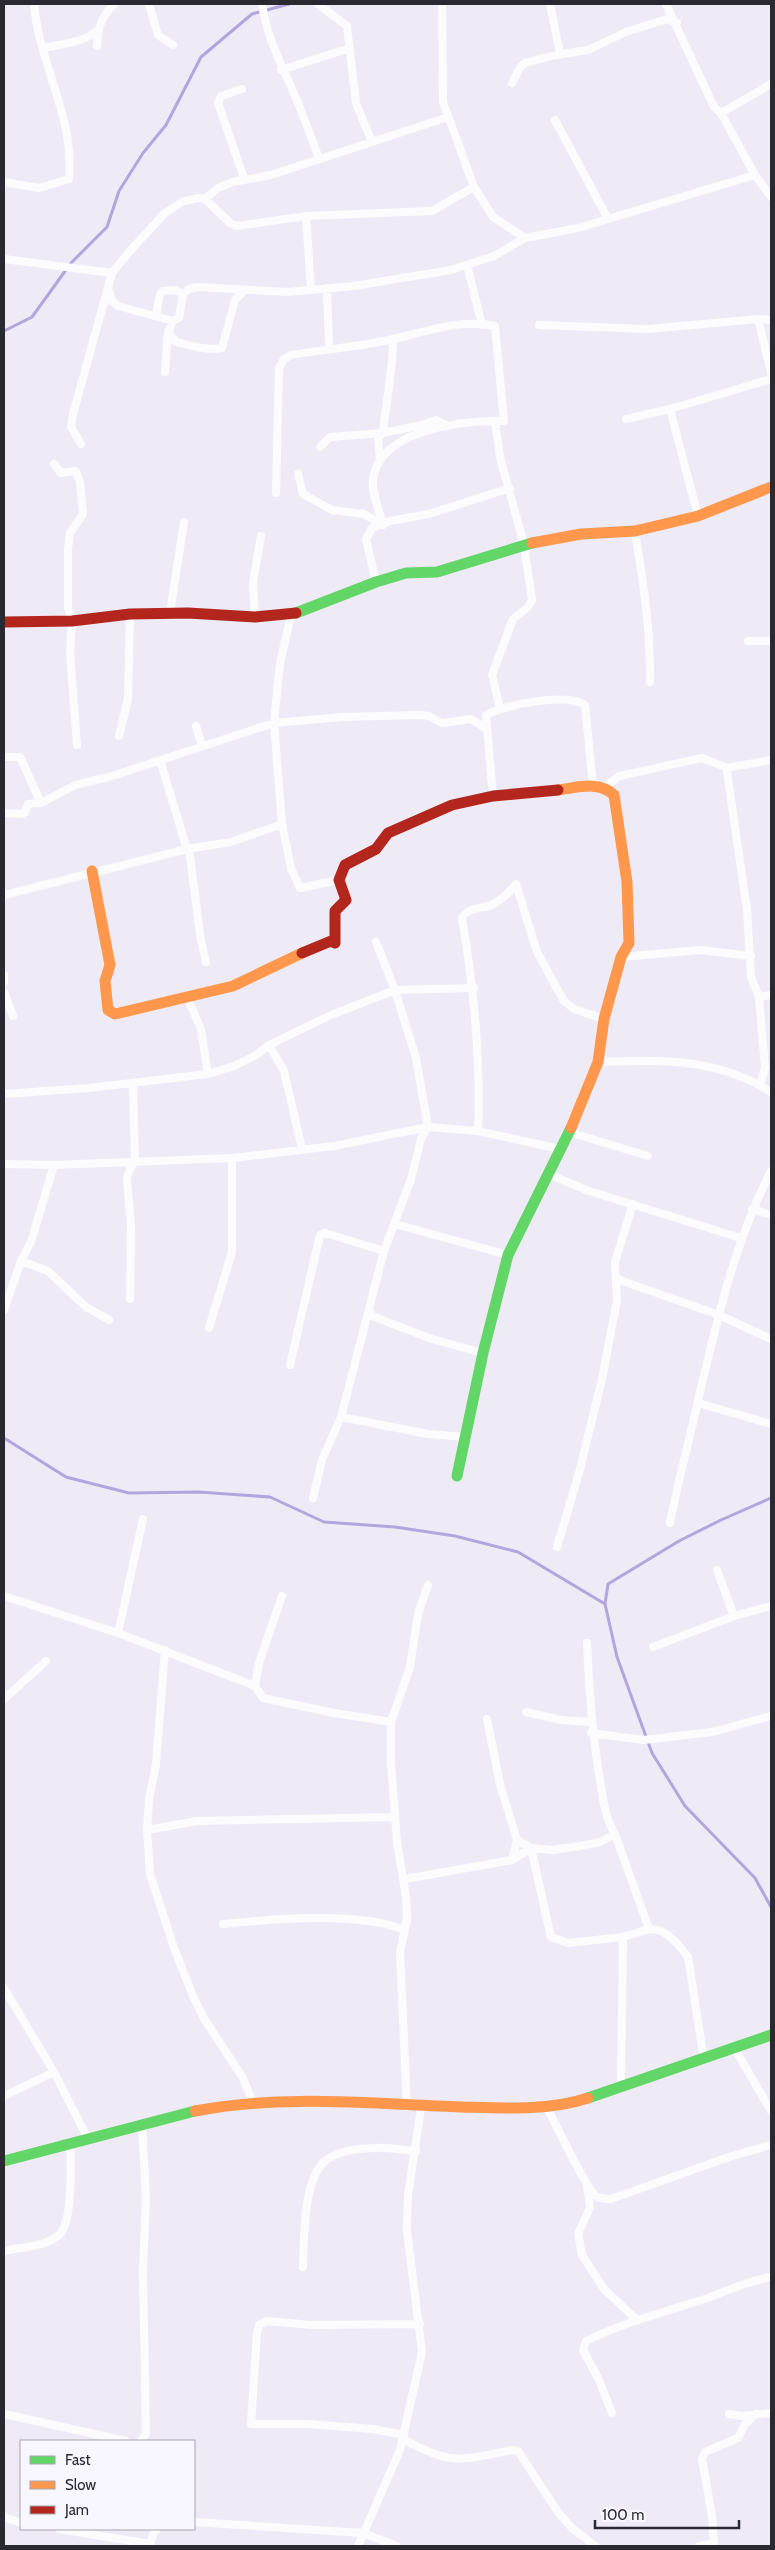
<svg xmlns="http://www.w3.org/2000/svg" width="775" height="2550" viewBox="0 0 775 2550" font-family="Cabin,sans-serif">
<rect width="100%" height="100%" fill="#eeebf6"/>
<g fill="none" stroke-linecap="round" stroke-linejoin="round">
<!-- stream -->
<path stroke="#b3a5dd" stroke-width="3" d="M4,331L32,317L71,263L107,227L119,191L143,153L166,125L201,57L252,14L289,4
M4,1438L66,1477L129,1493L199,1492L270,1497L324,1522L395,1527L455,1536L518,1552L605,1604L617,1657L652,1753L685,1806L755,1878L771,1907
M605,1604L608,1584L679,1541L721,1520L771,1498"/>
<!-- street -->
<path stroke="#fcfcfe" stroke-width="8" d="M149,4L158,35L173,45
M262,4C267,38 282,66 296,98C304,118 312,138 319,159
M318,4L347,26L356,103L372,142
M442,4L443,102L474,187L493,217L525,238L578,228L755,175
M550,4L560,54
M666,4L714,107L721,113L755,175L771,197
M97,46C98,28 101,17 114,4
M43,48C62,44 83,43 98,30
M281,70L350,48
M512,83L521,66L525,63L551,56L588,50L626,32L667,19L677,23
M242,89L221,96L218,103L244,178
M721,113L771,84
M555,120L608,219
M4,182L39,188L69,179C75,118 39,64 34,4
M205,199L218,188L233,182L271,175L448,117
M306,216L311,290
M4,259L112,273
M467,265L482,325
M327,288L329,349
M109,291L112,301L118,306L173,321
M156,316L160,294L163,291L175,290L183,294
M758,319L771,372
M539,325L648,329L758,319L771,320
M168,332L176,342C192,345 206,351 222,348L235,300L244,291
M165,372L168,332L173,321L179,318L183,294L189,289L197,287L288,292L354,286L451,270L494,256L525,238
M670,409L698,516
M626,419L670,409L771,379
M495,421L500,457L524,545L532,600L528,607L513,619L492,675L500,708
M81,444L71,427L73,414L112,273L129,252L165,213L182,202L197,198L205,199L230,223L237,226L306,216L432,211L474,187
M320,447L330,437L383,433C386,401 393,371 393,340
M380,460L378,438L383,433L422,425L436,420L446,425
M54,464L61,473L76,471L80,482L83,514L70,533L68,549V608L72,621L70,653L77,745
M298,474L303,494L332,510L364,514L383,525
M276,493L279,368L284,359L291,355C325,349 360,347 393,339C426,332 461,318 495,326L504,421C464,420 380,429 373,479C371,492 380,512 383,525
M635,531C643,581 651,631 650,682
M376,582L366,539L372,528L390,521L429,514L510,488
M170,613L184,522
M291,615L280,663L274,723L282,824L291,868L300,888L339,880
M255,617L253,583L261,536
M748,641H771
M196,726L202,746
M119,736L128,699L130,614
M4,757H20L41,803
M160,760L187,849
M605,787L619,776L702,758L728,768
M493,796L486,715C505,705 567,692 585,705L593,786
M4,813L24,814L28,804L41,803L75,785L112,776L274,723L343,717L419,715L429,716L442,723L471,719L487,729
M189,849L201,941L206,962
M516,884L537,952L564,1001L574,1009L604,1019
M4,895L187,849L231,842L282,824
M621,957L701,950L751,956
M4,975V982
M4,992L13,1016
M759,997L771,995
M188,999L201,1029L208,1074
M269,1045L284,1071L302,1149
M598,1062C662,1060 715,1057 771,1092
M760,1085L765,1068L759,997L751,977L747,910L727,772L728,768L732,767L771,760
M4,1094L89,1088L208,1074L234,1066L256,1055L269,1045L331,1015L395,990L474,988
M478,1131C481,1059 474,989 462,918C467,907 482,909 491,905C502,900 509,893 516,884
M569,1132L648,1156
M4,1164L54,1165L232,1158L334,1146L428,1127L478,1131L560,1149
M548,1174L589,1191L741,1238
M752,1209L771,1215
M395,1224L508,1255
M21,1261L48,1271L86,1307L109,1320
M617,1279L719,1315L771,1339
M130,1299L131,1227L127,1178L130,1168L135,1162L133,1083
M4,1310L21,1261L31,1242L54,1165
M370,1312L372,1316L432,1339L483,1353
M209,1328L232,1252V1158
M290,1365L320,1235L325,1233L384,1251
M698,1403L771,1424
M341,1417L428,1434L465,1437
M313,1498L322,1460L341,1417L384,1251L411,1179L421,1139L428,1127L416,1058L395,990L376,942
M670,1523C678,1480 690,1439 699,1396C718,1317 734,1244 771,1171
M557,1547L579,1473L602,1379L617,1300L615,1262L633,1204
M717,1570L734,1616
M4,1596L118,1633L255,1686L263,1698L334,1713L391,1722
M118,1633L143,1519
M587,1643C589,1689 592,1734 600,1780C603,1799 605,1818 615,1834L649,1929
M653,1647L734,1616L771,1606
M165,1650L156,1764L149,1800L147,1830L150,1874L174,1948L193,1996L205,2020L243,2078L253,2103
M255,1686L259,1663L282,1596
M4,1699L46,1661
M526,1712L561,1720L591,1722
M487,1719L500,1784L517,1840L531,1848L551,1937L568,1943L623,1937
M591,1733L644,1740L712,1732L771,1716
M147,1830L197,1821L395,1817
M512,1860L517,1840
M405,1879L512,1860L531,1848L552,1850L580,1846L600,1842L615,1834
M223,1924C272,1919 359,1911 404,1930
M4,1988L54,2072L88,2139
M735,2049L771,2111
M621,2086L623,1937C631,1935 638,1932 646,1930C664,1925 679,1945 688,1957L704,2060
M4,2096L54,2072
M546,2106C555,2122 585,2187 596,2196C600,2199 606,2199 611,2199L729,2157L771,2145
M407,2107L400,1952L407,1919L406,1897L397,1842L391,1763V1722L410,1667L418,1614L428,1585
M587,2186L590,2207L578,2234L582,2255L604,2289L637,2320
M4,2251C21,2247 46,2247 59,2235C73,2223 71,2162 70,2144
M303,2267C304,2240 303,2178 326,2160C337,2151 360,2148 374,2148C388,2147 403,2150 416,2151
M612,2413L599,2380L583,2350L586,2341C623,2323 663,2312 702,2300C726,2292 746,2281 771,2277
M4,2414L126,2441
M729,2414L742,2416L771,2413
M404,2435L373,2429L309,2424H251L257,2333L259,2325L266,2321L312,2325L420,2324
M403,2439C449,2465 461,2461 511,2450L518,2451L558,2512L571,2527L595,2546
M140,2441L146,2434L143,2271L146,2197L142,2125
M4,2517L21,2523
M194,2522L363,2533L397,2546
M59,2529L150,2544L154,2532L157,2529
M358,2546L400,2450L422,2352L407,2231L408,2195L421,2108
M699,2546L714,2543
M714,2546L712,2516L702,2459L705,2452L738,2438L745,2424L756,2414"/>
<!-- fast -->
<path stroke="#63d668" stroke-width="11" d="M296,613L376,582L406,573L437,572L532,543
M457,1476L483,1353L508,1255L571,1128
M588,2098L771,2035
M4,2161L195,2111"/>
<!-- slow -->
<path stroke="#ff974d" stroke-width="11" d="M532,543L581,534L635,531L698,516L771,487
M558,790C576,788 599,780 614,795L627,882L629,943L621,957L604,1019L598,1062L571,1128
M92,871L110,965L105,981L108,1010L115,1014L233,986L302,953
M195,2111C282,2094 373,2104 460,2107C501,2108 549,2111 588,2098"/>
<!-- jam -->
<path stroke="#b3261e" stroke-width="11" d="M4,622L72,621L130,614L188,613L255,617L296,613
M302,953L331,941L335,943V911L346,900L339,880L345,865L376,849L388,833L452,805L493,796L558,790"/>
</g>
<!-- border -->
<rect width="775" height="2550" fill="none" stroke="#2a2830" stroke-width="10"/>
<!-- legend -->
<rect x="20" y="2440" width="175" height="90" fill="#f8f6fe" stroke="#a6a4ac"/>
<rect x="30" y="2456" width="25" height="8" fill="#63d668" stroke="#a6a4ac"/>
<text x="65" y="2465" font-size="15" fill="#2a2830">Fast</text>
<rect x="30" y="2481" width="25" height="8" fill="#ff974d" stroke="#a6a4ac"/>
<text x="65" y="2490" font-size="15" fill="#2a2830">Slow</text>
<rect x="30" y="2506" width="25" height="8" fill="#b3261e" stroke="#a6a4ac"/>
<text x="65" y="2515" font-size="15" fill="#2a2830">Jam</text>
<!-- scale -->
<path d="M595 2520v8h144v-8" fill="none" stroke="#2a2830" stroke-width="2.5"/>
<text x="602" y="2520" font-size="15" fill="#2a2830" stroke="#f8f6fe" stroke-width="4" paint-order="stroke">100 m</text>
</svg>
